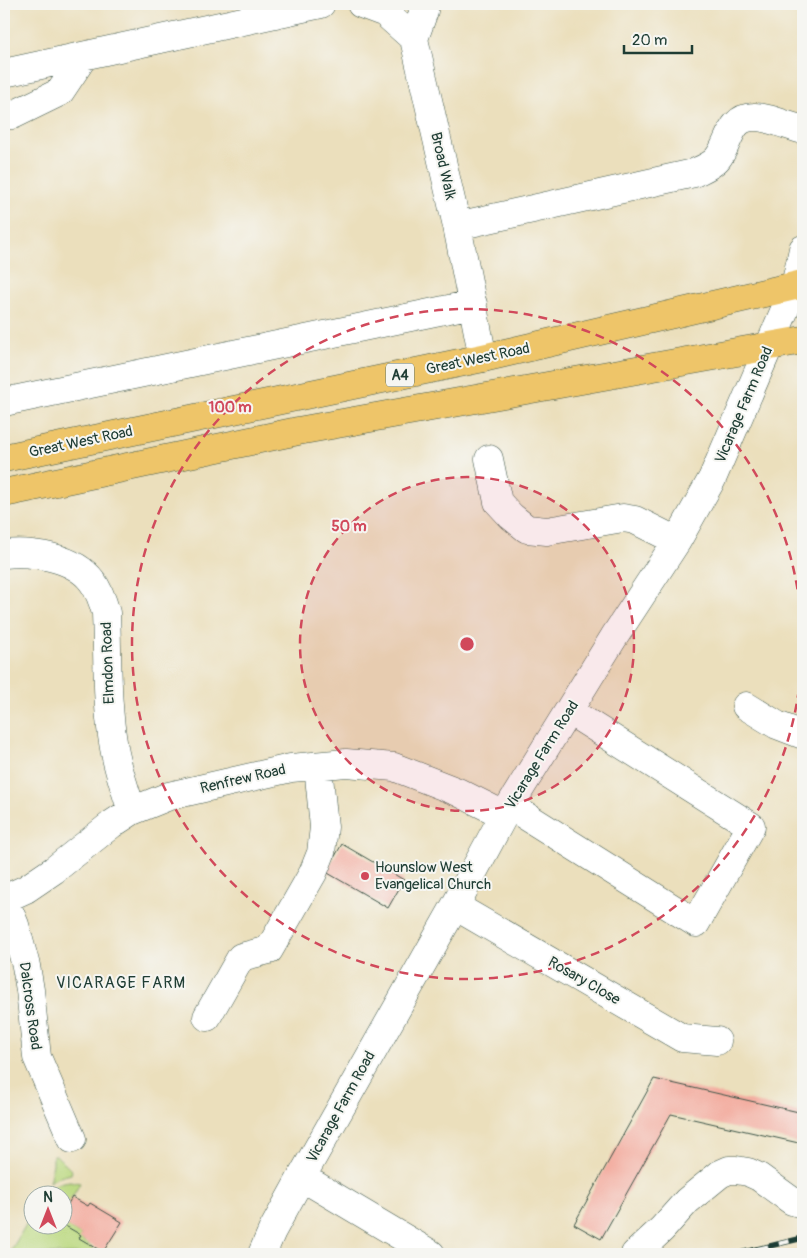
<svg xmlns="http://www.w3.org/2000/svg" width="807" height="1258" viewBox="0 0 807 1258" font-family="Pangolin,sans-serif">
<rect width="100%" height="100%" fill="#f6f6f2"/>
<filter id="ink" filterUnits="userSpaceOnUse"><feTurbulence type="fractalNoise" baseFrequency=".02" numOctaves="2"/><feDisplacementMap in="SourceGraphic" scale="10" xChannelSelector="R" yChannelSelector="G"/><feConvolveMatrix kernelMatrix="1 2 1 2 8 2 1 2 1" color-interpolation-filters="sRGB"/></filter>
<filter id="wash" filterUnits="userSpaceOnUse"><feTurbulence type="fractalNoise" baseFrequency=".0096" numOctaves="4" result="noise"/><feDisplacementMap in="SourceGraphic" scale="20" xChannelSelector="R" yChannelSelector="G"/><feGaussianBlur stdDeviation="1.12" result="paint"/><feColorMatrix in="noise" values="0 0 0 0 0 0 0 0 0 0 0 0 0 0 0 0 0 1.4 0 .05"/><feComposite in="paint" operator="in"/></filter>
<g filter="url(#wash)">
<rect width="100%" height="100%" fill="#ebdfbc"/>
<!-- green -->
<path fill="#bad87e" stroke="#6c8a59" d="M53,1155H56L72,1171L71,1174L56,1178L49,1182L53,1164Z
M70,1181L80,1183L63,1214L62,1196H43C48,1186 60,1182 70,1181Z
M32,1214V1226H62L63,1224L81,1235L80,1238L99,1254H9Z"/>
<g id="blocks">
<!-- building -->
<path fill="#f3ac9f" d="M342,844L404,880L388,908L326,872Z
M654,1079L803,1113V1144L671,1114L601,1239L574,1224Z
M72,1197L88,1206L90,1203L122,1222L103,1252L79,1238L81,1235L62,1224V1214Z"/>
</g>
</g>
<g filter="url(#ink)">
<use href="#blocks" fill-opacity="0" stroke="#3e5548" stroke-width="1"/>
<g fill="none" stroke-linecap="round" stroke-linejoin="round">
<defs>
<path id="minor" d="M361,4L385,13L414,39L457,226L483,358
M414,39L424,11L421,4
M4,73L321,4
M4,115H13L60,92L84,56
M457,226L694,173C702,169 711,166 717,159C730,144 729,117 754,117C765,116 791,127 803,130
M4,402L473,304
M489,459L498,502L511,516L527,529L547,531L623,518L635,520L677,541
M4,554C32,551 74,557 92,581C99,590 103,602 106,613C108,657 106,704 114,748C118,770 125,790 132,811
M746,706L777,725L803,735
M510,806L696,923L751,826L569,711
M4,899L26,889L54,870L112,824L132,811L169,796L291,768L346,763L394,767L458,792L504,815
M4,899L15,925L26,966L30,990L37,1057L72,1139
M455,906L682,1038L717,1041
M207,1017L241,957L269,950L313,873L321,853L324,827L318,766
M301,1178L315,1185L431,1254
M262,1254L272,1231L301,1178L455,906L504,815L614,637L677,541L712,479L795,286L803,249
M635,1254L662,1229L687,1201L720,1174L729,1170H736L748,1172L759,1177L792,1201L803,1204"/>
<path id="highway" d="M4,458L483,358L803,284
M4,493L298,431L803,340"/>
</defs>
<!-- minor casing -->
<use href="#minor" stroke="#3e5548" stroke-width="29"/>
<!-- highway casing -->
<use href="#highway" stroke="#3e5548" stroke-width="29"/>
<!-- minor -->
<use href="#minor" stroke="#fff" stroke-width="28"/>
<!-- highway -->
<use href="#highway" stroke="#eec569" stroke-width="28"/>
<defs>
<path id="rail" d="M736,1254L803,1238"/>
</defs>
<!-- rail casing -->
<use href="#rail" stroke="#1f3d34" stroke-width="5.5"/>
<!-- rail -->
<use href="#rail" stroke="#f6f6f2" stroke-width="4" stroke-dasharray="11" stroke-linecap="butt"/>
</g>
</g>
<!-- distance rings -->
<circle cx="467" cy="644" r="167" fill="#d1495b" fill-opacity=".12"/>
<g fill="none" stroke="#d1495b" stroke-width="2.5" stroke-dasharray="9 6">
<circle cx="467" cy="644" r="167"/>
<circle cx="467" cy="644" r="335"/>
</g>
<!-- markers -->
<circle fill="#d1495b" stroke="#f6f6f2" stroke-width="2" cx="365" cy="876" r="5"/>
<g text-anchor="middle" dominant-baseline="central" stroke-width="4" stroke-linejoin="round" paint-order="stroke">
<!-- shield labels -->
<rect fill="#f6f6f2" stroke="#60746d" stroke-width="1" x="386" y="363.5" width="28" height="23" rx="4"/>
<g font-size="14" font-weight="bold" fill="#1f3d34">
<text x="400" y="375">A4</text>
</g>
<!-- street labels -->
<g font-size="15" fill="#1f3d34" stroke="#f6f6f2">
<text transform="translate(443 166) rotate(77)">Broad Walk</text>
<text transform="translate(478 359) rotate(-12)">Great West Road</text>
<text transform="translate(744 405) rotate(-67)">Vicarage Farm Road</text>
<text transform="translate(81 442) rotate(-12)">Great West Road</text>
<text transform="translate(108 663) rotate(-92)">Elmdon Road</text>
<text transform="translate(542 755) rotate(-58)">Vicarage Farm Road</text>
<text transform="translate(243 779) rotate(-13)">Renfrew Road</text>
<text transform="translate(584 981) rotate(30)">Rosary Close</text>
<text transform="translate(30 1006) rotate(82)">Dalcross Road</text>
<text transform="translate(341 1107) rotate(-61)">Vicarage Farm Road</text>
</g>
<!-- poi labels -->
<g font-size="15" fill="#1f3d34" stroke="#f6f6f2" text-anchor="start">
<text x="375" y="867">Hounslow West<tspan x="375" dy="17">Evangelical Church</tspan></text>
</g>
<!-- neighbourhood labels -->
<g font-size="16" letter-spacing="1" fill="#1f3d34" stroke="#f6f6f2">
<text x="121" y="983">VICARAGE FARM</text>
</g>
</g>
<circle cx="467" cy="644" r="8" fill="#d1495b" stroke="#f6f6f2" stroke-width="2.5"/>
<g font-size="15" text-anchor="middle" font-weight="bold" fill="#d1495b" stroke="#f6f6f2" stroke-width="4" stroke-linejoin="round" paint-order="stroke">
<text x="230" y="412">100 m</text>
<text x="349" y="531">50 m</text>
</g>
<!-- margin -->
<rect width="807" height="1258" fill="none" stroke="#f6f6f2" stroke-width="20"/>
<!-- north arrow -->
<g transform="translate(48 1210)"><circle r="24" fill="#f6f6f2" stroke="#a0aca6"/>
<path d="M0-4L9 19L0 12L-9 19Z" fill="#d1495b"/>
<text y="-8" font-size="14" font-weight="bold" text-anchor="middle" fill="#1f3d34">N</text>
</g>
<!-- scale -->
<path d="M624 45v8h68v-8" fill="none" stroke="#1f3d34" stroke-width="2.5"/>
<text x="632" y="45" font-size="15" fill="#1f3d34" stroke="#f6f6f2" stroke-width="4" paint-order="stroke">20 m</text>
</svg>
